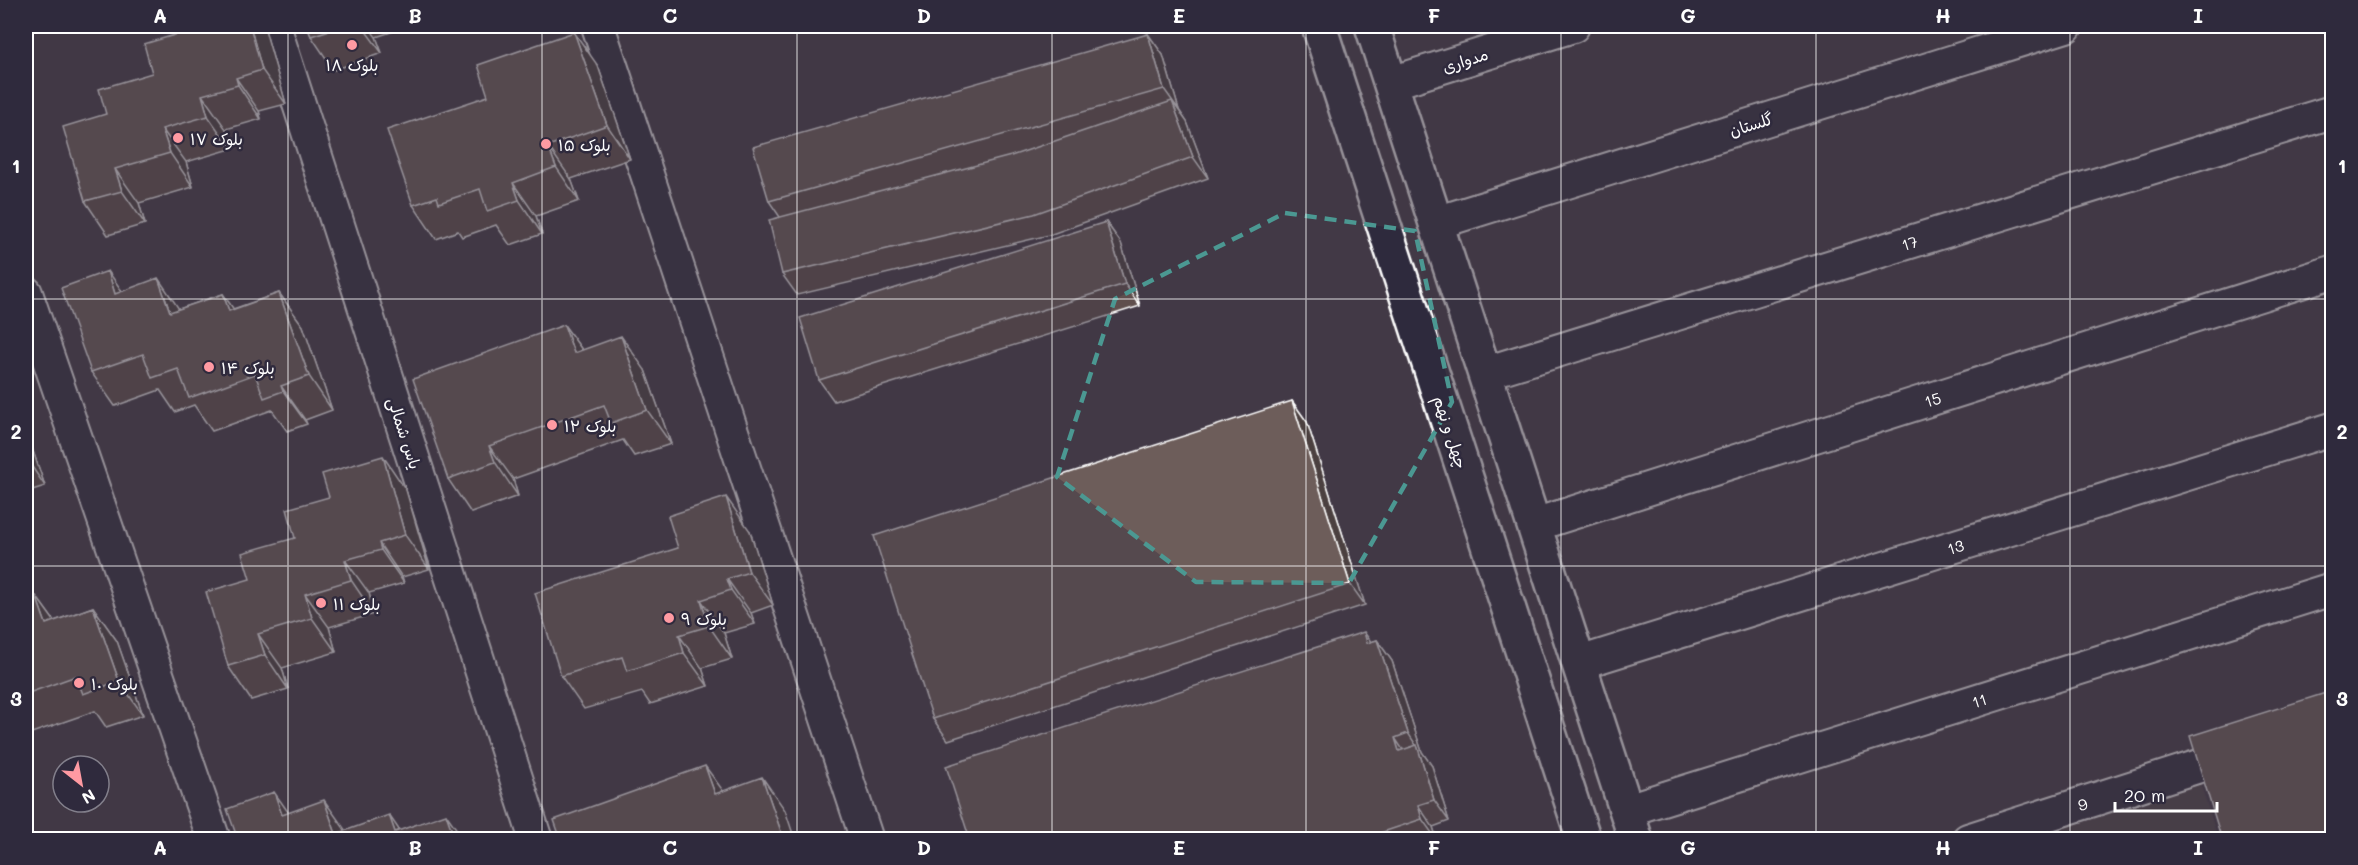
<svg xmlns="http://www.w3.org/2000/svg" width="2358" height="865" viewBox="0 0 2358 865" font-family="Mali,'Playpen Sans Arabic',sans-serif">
<rect width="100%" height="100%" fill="#423946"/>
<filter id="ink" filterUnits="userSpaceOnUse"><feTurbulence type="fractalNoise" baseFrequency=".0167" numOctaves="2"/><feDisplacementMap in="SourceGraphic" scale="12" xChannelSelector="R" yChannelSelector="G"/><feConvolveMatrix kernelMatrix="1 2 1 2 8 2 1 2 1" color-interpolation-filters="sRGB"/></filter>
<g filter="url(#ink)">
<!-- built -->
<path fill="#4f444c" d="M2195,767L2218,839L1968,840Z"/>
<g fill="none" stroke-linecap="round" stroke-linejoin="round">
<defs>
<g id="minor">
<path d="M274,26L536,840"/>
<path d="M598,26L867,840"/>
<path d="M1391,83L1573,26"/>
<path d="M1436,223L2066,26"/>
<path d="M26,293L214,840"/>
<path id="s1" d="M1485,373L2332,112"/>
<path id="s2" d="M1534,525L2332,272"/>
<path id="s3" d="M1579,663L2332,429"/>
<path id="s4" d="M1627,810L2332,589"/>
<path id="s5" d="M1968,840L2240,753"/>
</g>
<path id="tertiary" d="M1319,26L1584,840
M1372,26L1636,840"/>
</defs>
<!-- minor casing -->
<use href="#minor" stroke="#fff" stroke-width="36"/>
<!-- tertiary casing -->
<use href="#tertiary" stroke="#fff" stroke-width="38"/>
<!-- minor -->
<use href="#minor" stroke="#2f2a3d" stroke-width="32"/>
<!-- tertiary -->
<use href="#tertiary" stroke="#2f2a3d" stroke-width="33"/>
</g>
<!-- wall -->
<path fill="#5e504d" stroke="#fff" stroke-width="1.5" d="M184,26H264L286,104L259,111L261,119L226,129L231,149L186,162L193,187L139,203L145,224L108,235L85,201L106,114L152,73L185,32Z
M307,26H409L376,37L382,53L334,70L311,36Z
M1148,34L1163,55L1179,110L1187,122L1208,178L1049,235L797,295L782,274L780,217L769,201Z
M598,66L630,159L571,179L579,201L536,216L542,234L510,245L496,225L462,237L458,231L436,239L413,205Z
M1106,222L1121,243L1140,306L834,401L819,380Z
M122,291L179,309L223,294L233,309L279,293L303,326L332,410L305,420L307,424L287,431L272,410L212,431L194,405L175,412L160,390L115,406L91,372Z
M564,325L582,350L645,370L671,444L634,456L623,440L513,479L518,496L471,513L448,479Z
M1292,401L1307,422L1365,605L948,740L933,719Z
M26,431L45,486L26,492Z
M406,490L429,569L402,577L404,583L369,593L374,614L329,627L336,652L282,668L288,689L251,700L228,666L250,579L295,538Z
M750,531L773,605L751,613L755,624L724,633L732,659L702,668L708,686L650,704L642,692L584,709L561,676Z
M36,596L54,621L93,607L117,641L143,715L106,727L95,711L26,735V599Z
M1377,640L1392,661L1422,752L1432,766L1449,821L1433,827L1437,840H970L1370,642Z"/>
<!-- shaded-wall -->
<path fill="#4c413f" stroke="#fff" stroke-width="1.5" d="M250,26H264L286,104L262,70Z
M362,26H368L376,37L382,53Z
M574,32L598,66L630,159L607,125Z
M1148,34L1163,55L1179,110L1164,89Z
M236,78L259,111L261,119L238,85Z
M202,95L226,129L231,149L208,116Z
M1172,101L1187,122L1208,178L1193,157Z
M162,129L186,162L193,187L170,153Z
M548,146L571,179L579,201L556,167Z
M115,169L139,203L145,224L122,191Z
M513,183L536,216L542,234L519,200Z
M1106,222L1121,243L1140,306L1125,284Z
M108,271L131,304L115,294Z
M158,278L181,312H170Z
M279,293L303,326L332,410L309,376Z
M223,294L246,327L229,311Z
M564,325L588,358L574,353Z
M621,336L645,370L671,444L647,410Z
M281,386L305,420L307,424L283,391Z
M1292,401L1307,422L1365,605L1350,584Z
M26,431L45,486L26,458Z
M489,446L513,479L518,496L495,462Z
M383,456L406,490L429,569L405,535Z
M726,497L750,531L773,605L749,572Z
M379,543L402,577L404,583L381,550Z
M345,560L369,593L374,614L351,580Z
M727,579L751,613L755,624L731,590Z
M305,594L329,627L336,652L312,618Z
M36,596L60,629L46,624Z
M701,600L724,633L732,659L709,626Z
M93,607L117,641L143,715L119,681Z
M1364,632L1379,653L1367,643Z
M258,634L282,668L288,689L265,655Z
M679,635L702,668L708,686L684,653Z
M1377,640L1392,661L1422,752L1432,766L1449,821L1434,800L1418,748L1408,733Z
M1395,738L1409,759L1399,751Z
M705,766L729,799L715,794Z
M762,777L785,810L795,840H784Z
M274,792L298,826L282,815Z
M324,800L348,834H336Z
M1418,805L1433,827L1437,840L1422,819Z
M446,814L464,840H455Z
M389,815L406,840L395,832Z"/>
<!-- building -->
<path fill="#6d5d5a" stroke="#fff" stroke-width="1.5" d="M184,26H250L262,70L236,78L238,85L202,95L208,116L162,129L170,153L115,169L122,191L85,201L63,127L106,114L99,89L152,73L144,44L185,32Z
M307,26H342L311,36Z
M574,32L607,125L548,146L556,167L513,183L519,200L487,211L480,189L439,203L437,197L413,205L387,130L488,96L478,65Z
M1148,34L1164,89L769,201L753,147Z
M1172,101L1193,157L1034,214L782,274L769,220L1011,156Z
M1106,222L1125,284L819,380L800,318Z
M108,271L115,294L158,278L170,312L223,294L229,311L279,293L309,376L281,386L283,391L264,398L255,374L189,398L178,369L152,378L143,354L91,372L61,288Z
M564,325L574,353L621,336L647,410L611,423L604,405L489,446L495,462L448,479L413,379Z
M1292,401L1350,584L933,719L874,536Z
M383,456L405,535L379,543L381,550L345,560L351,580L305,594L312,618L258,634L265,655L228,666L206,592L250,579L242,553L295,538L287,509L329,497L322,474Z
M726,497L749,572L727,579L731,590L701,600L709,626L679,635L684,653L627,671L622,657L561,676L535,593L678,548L668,516Z
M36,596L46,624L93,607L119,681L83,694L76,676L26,694V599Z
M1364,632L1367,643L1377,640L1408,733L1395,738L1399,751L1417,745L1434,800L1418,805L1422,819L1359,840H970L946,766Z
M2332,691V840H2222L2190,736Z
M705,766L715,794L762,777L784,840H561L554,820Z
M274,792L282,815L324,800L336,834L389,815L395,832L446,814L455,840H238L227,809Z"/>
</g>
<!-- marked area -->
<path d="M0 0H2358V865H0ZM1285,213L1415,231L1452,402L1349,583L1196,582L1057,477L1115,299Z" fill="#423946" fill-opacity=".55" fill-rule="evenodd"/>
<path fill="none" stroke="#4b9892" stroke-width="4.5" stroke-dasharray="12 8" stroke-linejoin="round" d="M1285,213L1415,231L1452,402L1349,583L1196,582L1057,477L1115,299Z"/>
<!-- grid -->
<path fill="none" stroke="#fff" stroke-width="1.5" stroke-opacity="0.55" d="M288,26V840M542,26V840M797,26V840M1052,26V840M1306,26V840M1561,26V840M1816,26V840M2070,26V840M26,299H2332M26,566H2332"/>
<!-- markers -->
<g fill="#ff9aa2" stroke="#2f2a3d" stroke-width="2">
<circle cx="352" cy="45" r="6"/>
<circle cx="178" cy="138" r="6"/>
<circle cx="546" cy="144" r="6"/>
<circle cx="209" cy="367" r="6"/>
<circle cx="552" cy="425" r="6"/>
<circle cx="321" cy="603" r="6"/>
<circle cx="669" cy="618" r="6"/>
<circle cx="79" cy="683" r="6"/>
</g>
<g text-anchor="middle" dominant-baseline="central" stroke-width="5" stroke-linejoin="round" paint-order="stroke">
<!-- street labels -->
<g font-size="16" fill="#fff" stroke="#2f2a3d">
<text transform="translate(1465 60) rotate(-18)">مدواری</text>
<text transform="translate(1751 124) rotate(-17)">گلستان</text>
<text stroke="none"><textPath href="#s1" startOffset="444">17</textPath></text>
<text stroke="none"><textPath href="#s2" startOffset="418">15</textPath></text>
<text transform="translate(1451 432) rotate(72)">چهل و نهم</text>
<text transform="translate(405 433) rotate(72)">یاس شمالی</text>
<text stroke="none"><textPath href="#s3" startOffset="394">13</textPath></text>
<text stroke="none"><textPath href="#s4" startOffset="369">11</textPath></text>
<text stroke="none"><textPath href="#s5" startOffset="120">9</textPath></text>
</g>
<!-- poi labels -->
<g font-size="16" fill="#fff" stroke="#2f2a3d" text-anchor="start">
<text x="352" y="64" text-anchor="middle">بلوک ۱۸</text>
<text x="190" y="138">بلوک ۱۷</text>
<text x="558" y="144">بلوک ۱۵</text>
<text x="221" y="367">بلوک ۱۴</text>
<text x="564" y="425">بلوک ۱۲</text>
<text x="333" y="603">بلوک ۱۱</text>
<text x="681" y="618">بلوک ۹</text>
<text x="91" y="683">بلوک ۱۰</text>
</g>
</g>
<!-- margin -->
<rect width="2358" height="865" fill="none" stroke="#2f2a3d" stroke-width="66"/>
<!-- north arrow -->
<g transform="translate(81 784) rotate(149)"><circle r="28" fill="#2f2a3d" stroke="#827f8b" stroke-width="1.5"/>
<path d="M0-4.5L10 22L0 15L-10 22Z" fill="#ff9aa2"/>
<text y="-9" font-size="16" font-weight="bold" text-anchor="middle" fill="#ffffff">N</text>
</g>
<!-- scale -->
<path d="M2115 802v9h102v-9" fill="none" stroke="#ffffff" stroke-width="3"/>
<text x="2124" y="802" font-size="18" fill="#ffffff" stroke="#2f2a3d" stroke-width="4.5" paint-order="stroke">20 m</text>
<rect x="33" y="33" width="2292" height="799" fill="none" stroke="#fff" stroke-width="2"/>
<g font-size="20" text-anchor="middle" font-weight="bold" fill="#fff">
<text x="160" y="23">A</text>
<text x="415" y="23">B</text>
<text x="670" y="23">C</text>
<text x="924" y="23">D</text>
<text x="1179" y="23">E</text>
<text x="1434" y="23">F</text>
<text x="1688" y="23">G</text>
<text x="1943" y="23">H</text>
<text x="2198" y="23">I</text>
<text x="16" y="173">1</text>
<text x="2342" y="173">1</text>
<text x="16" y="439">2</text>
<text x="2342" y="439">2</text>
<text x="16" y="706">3</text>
<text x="2342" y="706">3</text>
<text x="160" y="855">A</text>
<text x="415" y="855">B</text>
<text x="670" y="855">C</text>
<text x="924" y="855">D</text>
<text x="1179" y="855">E</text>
<text x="1434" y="855">F</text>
<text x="1688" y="855">G</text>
<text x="1943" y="855">H</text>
<text x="2198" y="855">I</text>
</g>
</svg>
